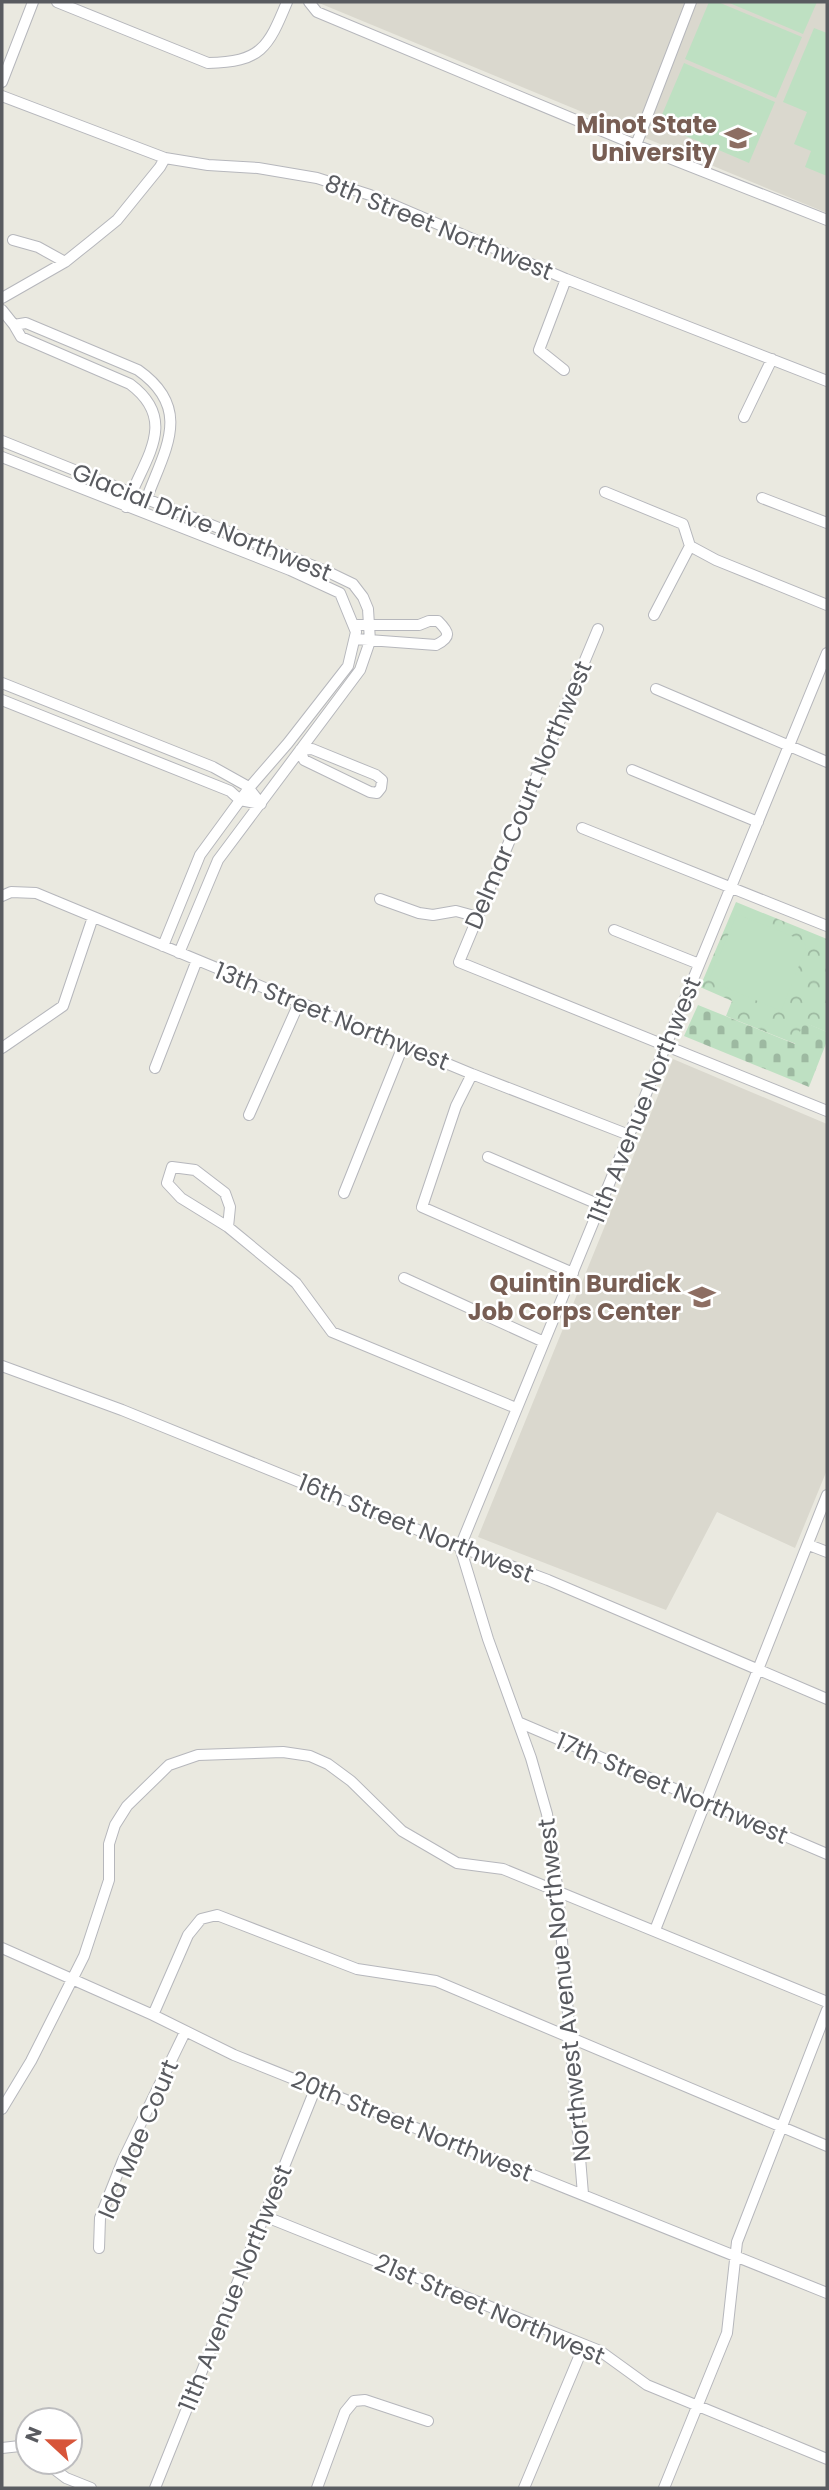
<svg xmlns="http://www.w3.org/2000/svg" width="829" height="2490" viewBox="0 0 829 2490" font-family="Poppins,sans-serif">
<defs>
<pattern id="forest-crowns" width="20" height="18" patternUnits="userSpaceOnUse" patternTransform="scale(1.75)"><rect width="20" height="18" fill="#bee0c2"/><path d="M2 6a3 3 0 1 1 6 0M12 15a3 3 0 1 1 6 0" fill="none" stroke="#9db9a1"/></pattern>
<pattern id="cemetery-stones" width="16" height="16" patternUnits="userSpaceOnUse" patternTransform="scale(1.75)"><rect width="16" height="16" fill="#bee0c2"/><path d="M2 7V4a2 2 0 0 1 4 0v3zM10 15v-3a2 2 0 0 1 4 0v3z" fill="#9db9a1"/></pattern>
</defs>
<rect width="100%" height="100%" fill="#eae9e0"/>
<!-- education -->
<path fill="#dad8ce" d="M319,2H827V213L319,3Z
M673,1059L827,1124V1470L795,1548L717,1512L666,1610L478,1537Z"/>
<!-- forest -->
<path fill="url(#forest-crowns)" d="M736,902L827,939V1032L805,1023L796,1044L726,1016L732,1001L700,987Z"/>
<!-- cemetery -->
<path fill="url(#cemetery-stones)" d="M698,1005L795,1044L804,1022L827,1032V1041L809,1087L684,1036Z"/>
<!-- pitch -->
<path fill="#bee0c2" d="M709,2H718L802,37L776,98L685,59Z
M727,2H817L803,34Z
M814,28L827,33V176L805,167L811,151L794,144L807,112L783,102Z
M684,63L775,102L749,163L658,124Z
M737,914L804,941L806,948L781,1011L709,980Z"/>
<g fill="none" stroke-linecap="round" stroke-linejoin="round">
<defs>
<path id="minor" d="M57,2L208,63C261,62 268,48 287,2
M309,2L317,12L636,145L827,220
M2,82L33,2
M2,96L165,158L208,165L258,168L317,178L370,195L566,279L827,381
M636,145L691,2
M13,240L38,247L65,262
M2,298L65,262L90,242L117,220L160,167L165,158
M2,310L14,325L21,337L130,384C181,422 142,461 126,507
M14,325L26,323L138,370C195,410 163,452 145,503
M564,370L539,350L566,279
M744,417L772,359
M2,441L326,571L353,584L363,597L368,609L370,641L360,670L218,860L179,953
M2,457L290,570L340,593L356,632L348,666L288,743L249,788L200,855L163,946
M605,492L683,524L690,546L716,560L827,605
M762,498L827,523
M654,615L690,546
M353,625H419L429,621H438C449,632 452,637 436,645L355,639
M598,629L459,962L827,1111
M2,683L213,767L247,786L261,804
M656,689L827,762
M2,700L230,791L240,800L261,804
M312,749L376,775L382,780L381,788L377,793L370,792L304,760L300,750Z
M632,770L758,822
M582,828L827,926
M2,896L11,892L36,893L472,1074L629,1135
M380,899L419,913L433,915L456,911L478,917
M614,930L699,964
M2,1048L63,1006L93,917
M155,1068L197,960
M472,1074L456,1106L422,1207L573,1273
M249,1115L299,1003
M488,1157L600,1205
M172,1167L195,1170L225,1193L230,1207L228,1227L181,1198L167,1183Z
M344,1193L403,1046
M228,1227L296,1283L332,1332L516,1408
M404,1278L544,1342
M2,1366L122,1410L460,1547L548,1580L827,1699
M809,1545L827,1552
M518,1722L827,1854
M655,1930L827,1495
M2,1948L153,2015L234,2055L827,2293
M153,2015L188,1935L201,1919L217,1915L357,1969L436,1981L827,2146
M2,2109L31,2061L84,1956L109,1880V1844L115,1825L127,1806L169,1765L198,1755L283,1752L310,1756L328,1764L351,1781L402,1831L457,1863L503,1869L827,2002
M583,2194L558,1893L547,1814L531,1758L488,1639L460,1547L827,653
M264,2216L600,2351L647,2385L827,2459
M99,2248L100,2218L123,2160L185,2032
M2,2448L20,2446L28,2451
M45,2462L66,2478L91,2488
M155,2488L316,2087
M317,2488L345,2412L354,2401L365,2400L428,2421
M524,2488L584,2345
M664,2488L727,2333L737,2242L827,2010"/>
</defs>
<!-- minor casing -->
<use href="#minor" stroke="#b6b7bc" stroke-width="12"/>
<!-- minor -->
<use href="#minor" stroke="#fff" stroke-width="10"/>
</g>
<!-- icons -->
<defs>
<symbol id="university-bare" viewBox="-9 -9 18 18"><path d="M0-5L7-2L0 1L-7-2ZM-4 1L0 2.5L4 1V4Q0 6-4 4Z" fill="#8d6e63" stroke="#fff" stroke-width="2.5" paint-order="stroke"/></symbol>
</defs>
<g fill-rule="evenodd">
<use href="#university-bare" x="719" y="119" width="38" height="38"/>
<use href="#university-bare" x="683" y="1278" width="38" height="38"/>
</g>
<g text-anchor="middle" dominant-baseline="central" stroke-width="5" stroke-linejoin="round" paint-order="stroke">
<!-- education labels -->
<g font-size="24" font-weight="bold" fill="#785e54" stroke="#fff" text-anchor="end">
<text x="717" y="124">Minot State<tspan x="717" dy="28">University</tspan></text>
<text x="681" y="1283">Quintin Burdick<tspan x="681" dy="28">Job Corps Center</tspan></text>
</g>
<!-- street labels -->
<g font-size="24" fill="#595b60" stroke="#fff">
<text transform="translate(439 227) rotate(22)">8th Street Northwest</text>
<text transform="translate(202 522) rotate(22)">Glacial Drive Northwest</text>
<text transform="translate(528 795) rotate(-67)">Delmar Court Northwest</text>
<text transform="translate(332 1016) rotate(22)">13th Street Northwest</text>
<text transform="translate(644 1100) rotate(-68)">11th Avenue Northwest</text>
<text transform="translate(416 1528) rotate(22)">16th Street Northwest</text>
<text transform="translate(672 1788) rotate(23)">17th Street Northwest</text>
<text transform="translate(564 1990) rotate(-96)">Northwest Avenue Northwest</text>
<text transform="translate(412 2126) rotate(22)">20th Street Northwest</text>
<text transform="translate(138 2139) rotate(-67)">Ida Mae Court</text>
<text transform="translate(235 2288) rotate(-68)">11th Avenue Northwest</text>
<text transform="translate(490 2309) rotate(23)">21st Street Northwest</text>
</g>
</g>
<!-- border -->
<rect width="829" height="2490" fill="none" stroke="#595b60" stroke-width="7"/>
<!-- north arrow -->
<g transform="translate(49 2441) rotate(292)"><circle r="33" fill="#ffffff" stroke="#bdbdbf" stroke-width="2"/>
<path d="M0-5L12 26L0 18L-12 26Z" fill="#d7553a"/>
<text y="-10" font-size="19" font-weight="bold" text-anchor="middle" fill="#595b60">N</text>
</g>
</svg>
